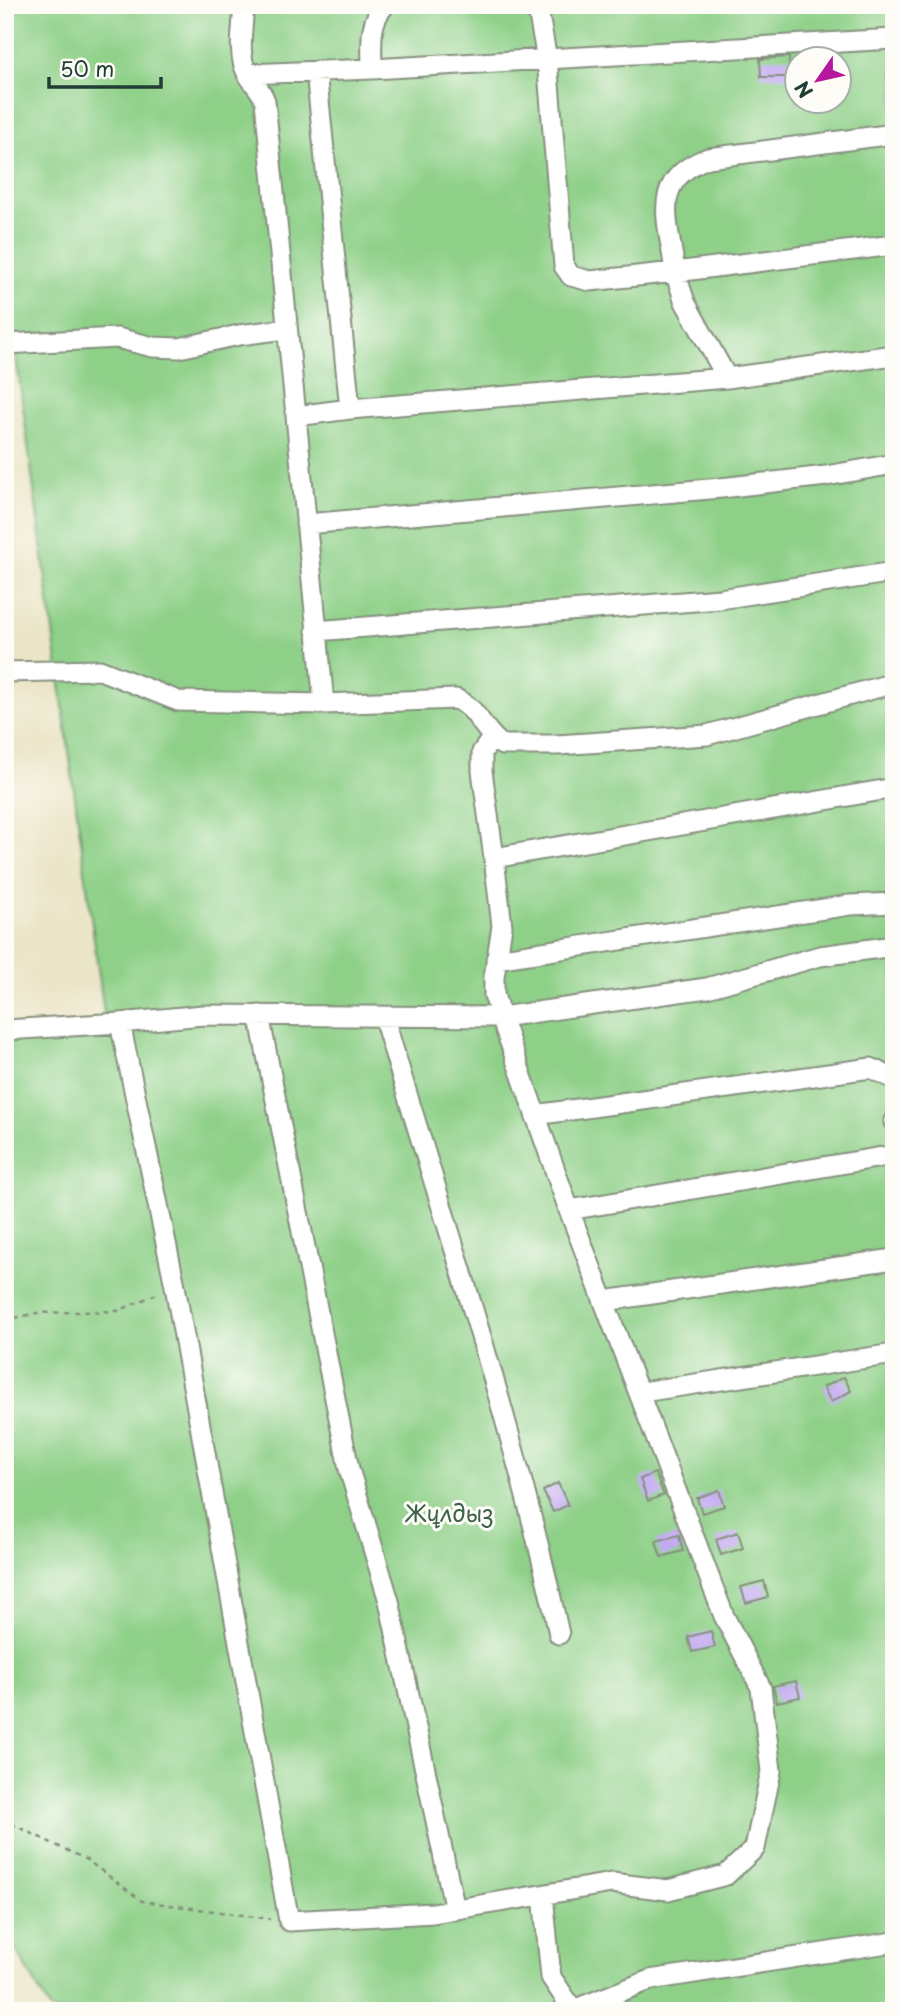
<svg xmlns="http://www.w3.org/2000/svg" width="899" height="2016" viewBox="0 0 899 2016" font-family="'Playpen Sans',sans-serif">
<rect width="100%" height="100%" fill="#fdfcf7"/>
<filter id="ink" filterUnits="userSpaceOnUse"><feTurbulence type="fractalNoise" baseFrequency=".0143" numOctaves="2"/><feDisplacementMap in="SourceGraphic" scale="14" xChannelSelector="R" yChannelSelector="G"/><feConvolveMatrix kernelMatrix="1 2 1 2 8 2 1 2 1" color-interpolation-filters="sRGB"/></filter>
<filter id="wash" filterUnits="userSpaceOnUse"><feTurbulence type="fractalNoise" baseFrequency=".00686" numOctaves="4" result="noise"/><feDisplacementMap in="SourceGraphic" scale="28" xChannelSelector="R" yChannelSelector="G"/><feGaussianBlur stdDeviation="1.57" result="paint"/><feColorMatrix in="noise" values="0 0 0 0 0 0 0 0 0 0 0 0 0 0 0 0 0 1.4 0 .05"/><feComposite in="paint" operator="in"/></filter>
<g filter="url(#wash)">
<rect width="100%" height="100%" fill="#ebe5c7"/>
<!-- green -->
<path fill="#8ed088" stroke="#56865e" stroke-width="2" fill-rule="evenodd" d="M5,5H894V2011H51L5,1930V1034L105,1021L5,273ZM797,60H839V102H797Z"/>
<g id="blocks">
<!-- building -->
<path fill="#c2a9f1" d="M789,57V77H761L760,59Z
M844,1377L851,1391L831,1402L823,1387Z
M655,1473L664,1495L648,1501L640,1479Z
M558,1483L568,1505L553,1512L543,1491Z
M719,1490L724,1506L702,1513L697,1498Z
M738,1532L743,1548L721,1555L716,1539Z
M679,1535L683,1551L661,1557L656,1541Z
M764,1581L768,1597L746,1603L741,1587Z
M711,1631L715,1647L692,1652L688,1637Z
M796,1681L800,1697L777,1702L773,1686Z"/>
</g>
</g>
<g filter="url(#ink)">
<use href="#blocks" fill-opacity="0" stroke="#85917e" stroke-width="2"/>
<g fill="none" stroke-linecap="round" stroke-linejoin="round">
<defs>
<path id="minor" d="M244,5C243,25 237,55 247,73C253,84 261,89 265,101L296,416L350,409
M537,5L547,59L894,39
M372,69L547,59L564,266L571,276L590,281L675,272L685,302L727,378L894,355
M316,71L350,409L727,378
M247,74L372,69C372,46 368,22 385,5
M894,134L708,158C648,180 669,221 675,272L894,245
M5,344L117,338L153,347L179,348L239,335L286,329
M306,524L721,488L826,476L894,464
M316,631L720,599L894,572
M5,672L100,670L178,701L324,704L296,416
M324,704L456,699C478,708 482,731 502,745H557L707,735L894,683
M492,738L482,752V771L494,858L894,788
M496,959L850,905L894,903
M259,1015L349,1469L389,1601L455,1910
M384,1018C445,1222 514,1426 559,1634
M120,1023L203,1015L501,1017L494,995V977L502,926L494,858
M5,1030L120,1023L175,1286L289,1921L433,1913L612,1883L668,1890L726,1875L755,1848L771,1771L761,1688L724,1616L569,1210L501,1017L707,988L820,956L894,946
M535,1115L871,1068L894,1079
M894,1121V1122
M569,1210L894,1155
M604,1301L894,1259
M642,1392L894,1354
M543,1895L551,1977L573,2010L650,1980L894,1942"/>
</defs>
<!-- minor casing -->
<use href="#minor" stroke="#85917e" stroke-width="23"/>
<!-- path -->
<path stroke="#85917e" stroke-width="2.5" stroke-dasharray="5 5" stroke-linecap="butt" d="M5,1320L37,1313L118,1311L159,1293
M5,1783L14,1825L87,1860L142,1901L270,1919"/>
<!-- minor -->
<use href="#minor" stroke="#fff" stroke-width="19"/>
</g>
</g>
<g text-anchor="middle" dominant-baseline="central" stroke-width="6" stroke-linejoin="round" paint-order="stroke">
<!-- park labels -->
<g font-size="23" fill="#3b6249" stroke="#fdfcf7">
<text x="449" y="1512">Жұлдыз</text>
</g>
</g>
<!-- margin -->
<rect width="899" height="2016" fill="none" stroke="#fdfcf7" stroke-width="28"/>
<!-- north arrow -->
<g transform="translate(818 80) rotate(236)"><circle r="33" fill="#fdfcf7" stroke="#a4b0a9" stroke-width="2"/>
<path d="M0-5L12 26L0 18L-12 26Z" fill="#b5179e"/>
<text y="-10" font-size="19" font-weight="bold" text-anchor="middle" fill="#1f3d34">N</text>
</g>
<!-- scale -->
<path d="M49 77v10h112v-10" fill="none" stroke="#1f3d34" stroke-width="3.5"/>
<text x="60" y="77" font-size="21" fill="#1f3d34" stroke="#fdfcf7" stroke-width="5" paint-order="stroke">50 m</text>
</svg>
